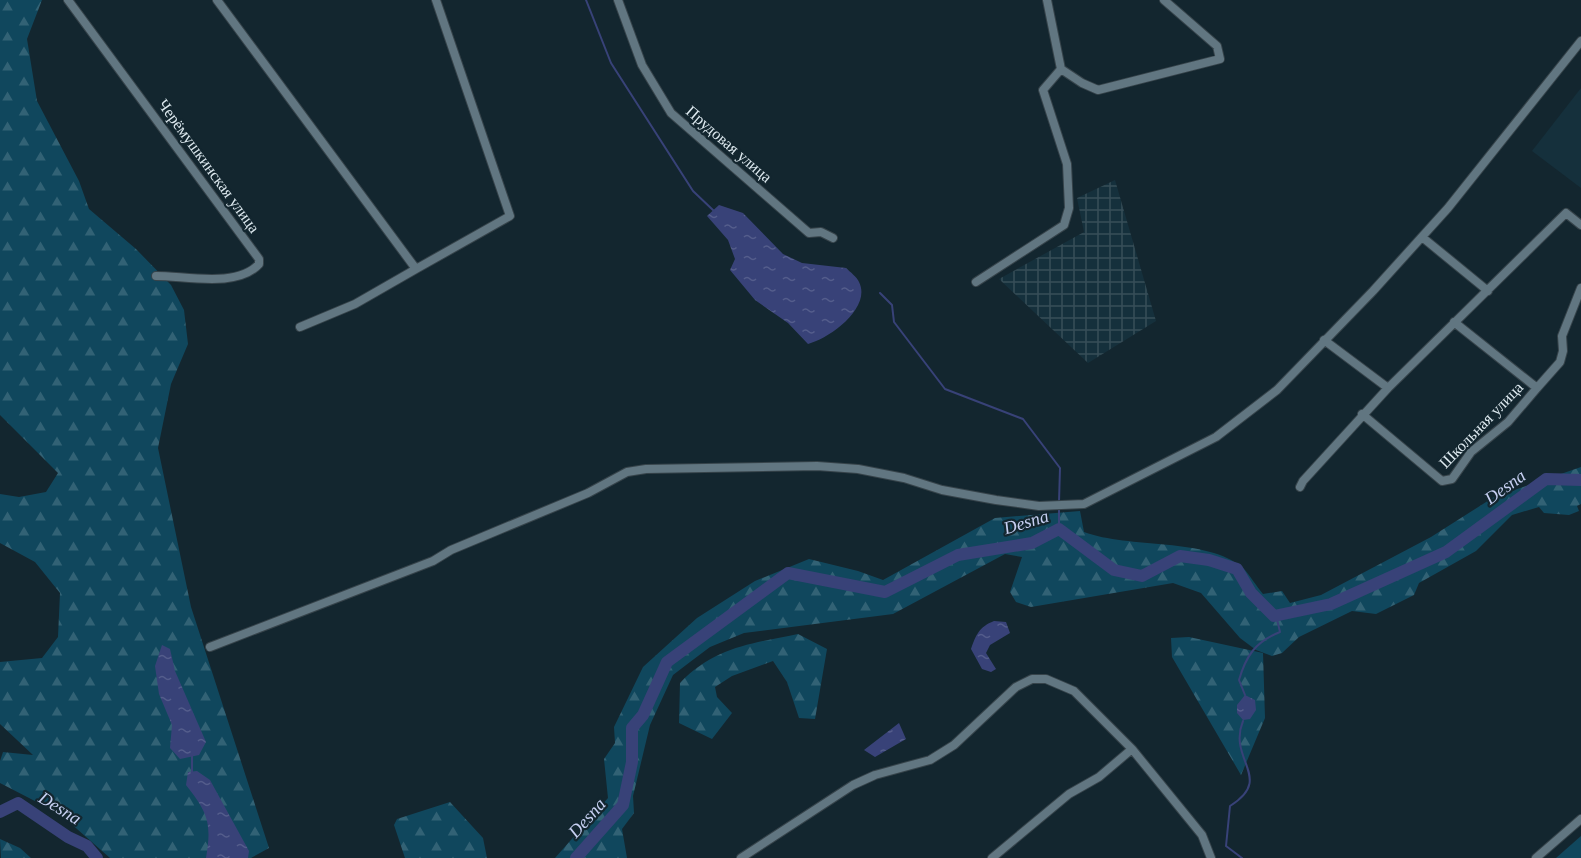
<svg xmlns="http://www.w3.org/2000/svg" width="1581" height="858" viewBox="0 0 1581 858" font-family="Georgia,serif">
<defs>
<pattern id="industrial-grid" width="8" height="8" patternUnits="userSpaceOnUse" patternTransform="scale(1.5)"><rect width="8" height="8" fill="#15303c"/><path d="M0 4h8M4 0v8" fill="none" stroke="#374e58"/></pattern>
<pattern id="grass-tufts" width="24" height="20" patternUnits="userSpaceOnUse" patternTransform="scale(1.5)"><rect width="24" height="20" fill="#10475d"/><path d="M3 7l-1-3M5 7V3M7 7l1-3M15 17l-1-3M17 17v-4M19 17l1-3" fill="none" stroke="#326275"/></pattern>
<pattern id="forest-firs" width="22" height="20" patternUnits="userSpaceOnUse" patternTransform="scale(1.5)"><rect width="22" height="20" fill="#10475d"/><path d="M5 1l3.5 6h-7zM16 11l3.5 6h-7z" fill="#326275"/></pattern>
<pattern id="water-ripples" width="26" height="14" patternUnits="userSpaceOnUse" patternTransform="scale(1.5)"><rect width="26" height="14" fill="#384278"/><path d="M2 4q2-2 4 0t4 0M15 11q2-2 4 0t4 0" fill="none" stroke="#545d8c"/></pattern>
</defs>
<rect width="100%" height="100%" fill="#13262f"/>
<!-- built -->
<path fill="#15303c" d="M1581,88V188L1532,151Z"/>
<!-- industrial -->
<path fill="url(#industrial-grid)" d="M1115,180L1156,321L1088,363L999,279L1084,232L1077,198Z"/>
<!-- grass -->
<path fill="url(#grass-tufts)" d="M1581,836V858H1556Z"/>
<!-- forest -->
<path fill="url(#forest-firs)" d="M0,0H42L27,39L37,101L79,181L89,209L136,249L171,285L184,310L188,344L171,384L158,448L191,607L269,848L251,858H110L60,814L0,783V761L3,752L33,755L0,724V662L42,658L58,637L60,593L35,562L0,543V494L19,497L46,492L58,473L0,415Z
M1581,467V504L1577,506L1579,511L1569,515L1544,513L1539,507L1512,515L1476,551L1419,583L1414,595L1376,614L1352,611L1299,637L1282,653L1272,656L1256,650L1240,638L1201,593L1173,583L1031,607L1016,602L1010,592L1022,557L1005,554L893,614L744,633L710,647L690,662L673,675L650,725L633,796L634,813L622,829L627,858H555L608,798L604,759L615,743L614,727L643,667L697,618L755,581L809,559L858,571L883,580L995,518L1080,511L1084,532C1129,549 1207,537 1243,568C1250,575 1256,586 1263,594L1282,591L1290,603L1321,595L1431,537L1494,497Z
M798,634L827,649L815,719L799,718L787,682L773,661L732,676L715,687L717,697L732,713L712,739L679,723L680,683C715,647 750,644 798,634Z
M1189,637L1263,653L1265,718L1241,775L1172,657L1171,638Z
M450,802L483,838L487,858H405L394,825L397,819Z
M0,839L20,848L31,858H1Z"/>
<!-- water -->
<path fill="url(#water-ripples)" d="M719,205L743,213L783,254L802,263L846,268C850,272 857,277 859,282C872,308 829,339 808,344L788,323L755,300L730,270L735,259L728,240L707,216Z
M994,621L1006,622L1010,633L990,645L986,653L996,669L991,672L982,669L971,649C976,635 979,627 994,621Z
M162,645L170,649L175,671L206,742L199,755L180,759L170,748L172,725L159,694L155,666Z
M1245,695L1255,700L1256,710L1250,719L1243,720L1237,713V705Z
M899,723L906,739L875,757L864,750Z
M197,771L210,780L249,851L248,858H206C212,823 208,813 186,785L188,772Z"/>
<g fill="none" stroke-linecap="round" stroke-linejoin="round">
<!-- stream -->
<path stroke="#384278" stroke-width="2" d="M586,0L611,63L693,191L714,211
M880,293L892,305L894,322L945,389L1023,419L1060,468L1059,502
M1059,529V507
M1245,695L1239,680C1246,656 1255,642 1280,632L1276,615
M192,756V772
M1242,858L1226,846L1230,806C1275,778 1227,760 1243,721"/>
<!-- river -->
<path stroke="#384278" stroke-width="12" d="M0,812L18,803L68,837L87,846L97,858
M576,858L623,805L632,762V728L643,715L667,662L788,573L885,592L958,555L1032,543L1059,529L1114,570L1142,576L1180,556L1209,560L1237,569L1251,593L1274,616L1331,604L1446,552L1546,479L1581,480"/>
<defs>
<path id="minor" d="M68,0L259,259V264C238,288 186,276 156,276
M217,0L416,269L510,216L436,0
M618,0L642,65L671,113L809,233L821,232L833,238
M1047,0L1061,69
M1422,237L1488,291
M976,282L1064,225L1069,208L1067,164L1043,90L1061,69L1082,83L1098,90L1220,59L1217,46L1164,0
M300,327L355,304L416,269
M1324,340L1388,388
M1537,388L1560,362L1563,351L1562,336L1581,288
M1362,414L1442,481L1452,479L1471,452L1508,422L1537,388L1454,322
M1300,487L1303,481L1388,388L1566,213L1581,225
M210,647L433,561L451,550L588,493L627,472L646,469L817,466L858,469L904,478L942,490L996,500L1039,506L1084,504L1216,437L1277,390L1373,291L1448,208L1581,41
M741,858L853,785L875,775L930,760L954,745L1016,687L1032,679H1046L1074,691L1132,749L1202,835L1211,858
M992,858L1069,794L1099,777L1132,749
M1536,858L1581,819"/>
</defs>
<!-- minor casing -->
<use href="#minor" stroke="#36434a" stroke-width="10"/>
<!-- minor -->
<use href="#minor" stroke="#617681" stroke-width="8"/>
</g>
<g text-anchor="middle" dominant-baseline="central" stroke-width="4.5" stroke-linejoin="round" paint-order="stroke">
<!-- street labels -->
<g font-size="16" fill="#deeaf0" stroke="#13262f">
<text transform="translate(729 144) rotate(41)">Прудовая улица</text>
<text transform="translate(209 166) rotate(54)">Черёмушкинская улица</text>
<text transform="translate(1481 425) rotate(-46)">Школьная улица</text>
</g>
<!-- water labels -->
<g font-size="18" font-style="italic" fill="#c6cff1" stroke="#13262f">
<text transform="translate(1505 487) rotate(-36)">Desna</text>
<text transform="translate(1026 522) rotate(-17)">Desna</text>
<text transform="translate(60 808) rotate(32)">Desna</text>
<text transform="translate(587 818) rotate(-48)">Desna</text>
</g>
</g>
</svg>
